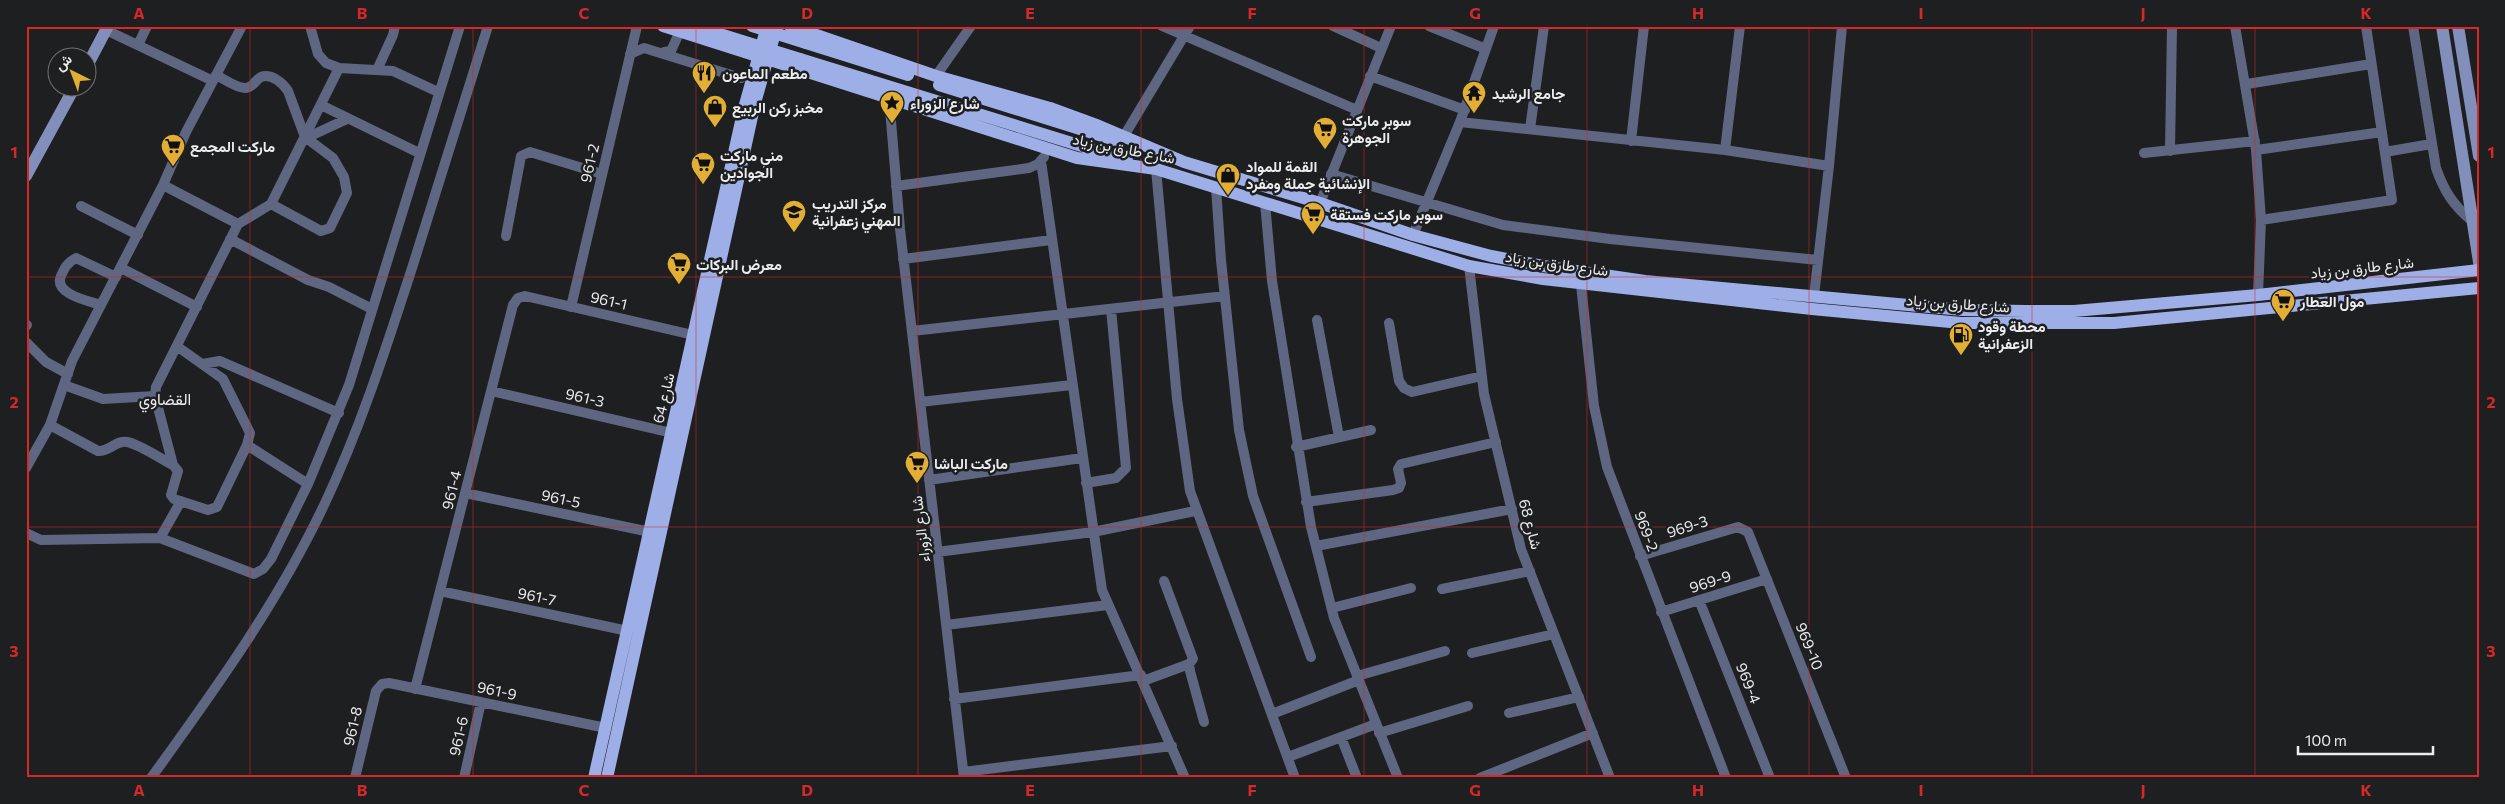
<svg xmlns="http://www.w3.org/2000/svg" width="2505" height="804" viewBox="0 0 2505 804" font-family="Commissioner,Vazirmatn,sans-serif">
<rect width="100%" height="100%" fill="#1e1f21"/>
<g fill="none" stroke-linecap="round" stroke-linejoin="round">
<!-- street -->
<path stroke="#5e6681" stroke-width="10" d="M310,26L318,54L326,63L339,68L393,71L438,92
M1162,26L1357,110
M1333,26L1381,48
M1429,26L1486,49
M2235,26L2256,150L2261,220L2258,295
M2413,26L2436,168C2444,191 2453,205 2472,221
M106,30L213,81
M138,45L147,26
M664,52L671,51L680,31
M630,54L644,48L741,78
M377,70L393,35L395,26
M216,75C224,79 236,88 245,88C253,88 255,80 261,77C271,73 283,83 288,91L305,137L333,158L344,177L347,193L330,228L321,231L271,204
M936,76L971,26
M1370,76L1465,110
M2247,84L2371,64
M889,97L900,229L964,778
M321,105L419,153
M1460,122L1725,150L1829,166
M1530,129L1544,26
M1124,136L1190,26
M306,138L347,119
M1631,141L1644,26
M1725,150L1740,26
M2256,150L2382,132
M2170,151L2172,26
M2385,152L2431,144
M2144,153L2255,141
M1041,161L1102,590L1185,778
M1156,169L1177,399L1190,491L1295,778
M1331,174L1503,225L1610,239L1818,260
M163,185L238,224
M896,186L1029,168L1038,164L1044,157
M1216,188L1221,260L1239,430L1253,496L1311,657
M1265,203L1272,281L1311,527L1334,618L1398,778
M1320,203L1391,26
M81,206L138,235
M2261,220L2392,200L2366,26
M1413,235L1460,122L1494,26
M506,236L521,156L530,152L602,174
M230,239L308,280L329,287L372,309
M903,259L1051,240
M1469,266L1484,394L1521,549L1610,778
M121,268L197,307
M1581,285L1594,406L1607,467L1726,778
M1814,296L1829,166L1842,26
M101,305C89,301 53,294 61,276C65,267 67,263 76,258L116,277
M571,307L637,26
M1317,320L1339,437
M1389,323L1399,381L1404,388L1412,392L1482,376
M26,326L27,325
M912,331L1225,296
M26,342L46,362L68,374
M178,347L223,379L250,433L247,445L308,484
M202,364L220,361L339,413
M64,385L103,399L155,396
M491,391L672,433
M920,402L1072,385
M50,425L98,451C109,452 116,440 127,442C139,444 161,459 173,465L178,471L171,495L174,499L208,510L217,507L247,445
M1296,447L1371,430
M173,465L155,396L156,387L238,224L271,204L339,68
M26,468L50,425L72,361L163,185L186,132L242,26
M929,480L1082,458
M1086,483L1116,478L1126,468L1111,309
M465,493L650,532
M1306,502L1393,490L1399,488L1401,483L1398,469L1401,464L1496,442
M26,533L41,540L160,538L254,574L263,569L271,559L308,484L349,385L460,26
M160,538L181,501
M1316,546L1512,509
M937,552L1093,532L1195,511
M1640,556L1738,527L1748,532L1846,778
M1164,581L1193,659L1189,664L1190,671L1204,722
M1442,589L1530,571
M440,591L628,631
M1699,600L1770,778
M1332,608L1411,588
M1661,612L1767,579
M946,625L1108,605
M1472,653L1554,634
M1357,676L1445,651
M1143,681L1189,664
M415,689L513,305L518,298L525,296L693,335
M954,699L1141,675
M1509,713L1579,697
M1272,714L1359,680
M1379,733L1468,706
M1341,737L1357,778
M1288,757L1376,724
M963,772L1172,746
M151,778C214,691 279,601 325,503C361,427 387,345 413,265C438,185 463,106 488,26
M355,778L376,691L382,684L389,683L606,728
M464,778L481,702
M1480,778L1593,733"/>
<!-- secondary -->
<path stroke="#828fbb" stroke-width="12" d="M2442,26L2479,262
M2458,26L2479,156
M88,64L108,26
M26,176L74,88"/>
<!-- primary -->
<path stroke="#9eafe7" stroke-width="12" d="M663,26L1077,158L1156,169L1469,266L1543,279L1812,309L1961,323H2114L2479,288
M694,26L710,31
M790,26L936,76L1050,108L1099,126L1184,162L1320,203L1413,235L1491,256L1549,267L1645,281L1963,310L2026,311H2074L2258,295L2479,270
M806,43L908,75
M800,59L1127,160
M939,85L1115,140
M594,778L744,108L767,26
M607,778L755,103L777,26"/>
<!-- primary-bridge -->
<path stroke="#9eafe7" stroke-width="12" d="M752,26L806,43
M710,31L800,59"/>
</g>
<!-- grid -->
<path fill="none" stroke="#d62828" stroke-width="1" stroke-opacity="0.55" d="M250,26V778M473,26V778M696,26V778M918,26V778M1141,26V778M1364,26V778M1587,26V778M1809,26V778M2032,26V778M2255,26V778M26,277H2479M26,527H2479"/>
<!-- icons -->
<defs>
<symbol id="restaurant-pin" viewBox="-11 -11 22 30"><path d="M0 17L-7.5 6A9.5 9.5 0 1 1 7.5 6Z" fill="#e2ae34" stroke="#1e1f21"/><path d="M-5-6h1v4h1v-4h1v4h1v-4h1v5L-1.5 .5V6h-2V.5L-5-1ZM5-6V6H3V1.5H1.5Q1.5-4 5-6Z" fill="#111"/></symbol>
<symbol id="temple-pin" viewBox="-11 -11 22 30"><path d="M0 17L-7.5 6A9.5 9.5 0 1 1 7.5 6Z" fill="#e2ae34" stroke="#1e1f21"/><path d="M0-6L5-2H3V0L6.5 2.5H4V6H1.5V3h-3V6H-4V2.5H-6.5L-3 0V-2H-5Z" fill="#111"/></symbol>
<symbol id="sight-pin" viewBox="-11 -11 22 30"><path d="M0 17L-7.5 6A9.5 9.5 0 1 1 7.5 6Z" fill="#e2ae34" stroke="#1e1f21"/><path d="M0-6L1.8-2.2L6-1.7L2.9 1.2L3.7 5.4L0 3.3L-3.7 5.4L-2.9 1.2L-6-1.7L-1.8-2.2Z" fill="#111"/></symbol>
<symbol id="shop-pin" viewBox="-11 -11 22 30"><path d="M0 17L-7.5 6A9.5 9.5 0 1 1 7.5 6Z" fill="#e2ae34" stroke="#1e1f21"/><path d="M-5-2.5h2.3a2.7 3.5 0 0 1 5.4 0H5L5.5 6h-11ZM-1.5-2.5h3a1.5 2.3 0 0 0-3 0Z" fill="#111"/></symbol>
<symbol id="supermarket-pin" viewBox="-11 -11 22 30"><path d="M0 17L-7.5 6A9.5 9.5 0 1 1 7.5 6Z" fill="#e2ae34" stroke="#1e1f21"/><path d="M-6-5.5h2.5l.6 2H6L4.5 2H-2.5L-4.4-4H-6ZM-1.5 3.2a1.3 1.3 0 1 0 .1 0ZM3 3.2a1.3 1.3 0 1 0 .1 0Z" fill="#111"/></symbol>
<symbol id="university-pin" viewBox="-11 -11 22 30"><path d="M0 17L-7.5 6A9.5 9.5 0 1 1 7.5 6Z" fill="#e2ae34" stroke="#1e1f21"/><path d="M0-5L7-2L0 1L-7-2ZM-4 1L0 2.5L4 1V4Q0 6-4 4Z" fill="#111"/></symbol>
<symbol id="fuel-pin" viewBox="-11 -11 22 30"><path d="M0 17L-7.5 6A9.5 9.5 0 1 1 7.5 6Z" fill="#e2ae34" stroke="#1e1f21"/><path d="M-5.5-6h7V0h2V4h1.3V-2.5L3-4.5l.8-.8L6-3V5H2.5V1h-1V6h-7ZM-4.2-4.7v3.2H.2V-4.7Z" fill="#111"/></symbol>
</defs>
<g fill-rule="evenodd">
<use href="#restaurant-pin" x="690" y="59" width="28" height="38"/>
<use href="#temple-pin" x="1460" y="79" width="28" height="38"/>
<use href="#sight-pin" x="878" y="89" width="28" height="38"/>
<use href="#shop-pin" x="701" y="93" width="28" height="38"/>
<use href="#supermarket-pin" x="1311" y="115" width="28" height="38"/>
<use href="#supermarket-pin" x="159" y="132" width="28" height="38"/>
<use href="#supermarket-pin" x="689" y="150" width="28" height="38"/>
<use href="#shop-pin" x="1214" y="161" width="28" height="38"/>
<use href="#university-pin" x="780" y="198" width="28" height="38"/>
<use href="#supermarket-pin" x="1299" y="200" width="28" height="38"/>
<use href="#supermarket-pin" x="665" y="250" width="28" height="38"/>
<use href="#supermarket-pin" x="2269" y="287" width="28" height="38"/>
<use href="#fuel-pin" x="1947" y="321" width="28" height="38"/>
<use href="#supermarket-pin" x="903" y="449" width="28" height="38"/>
</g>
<g text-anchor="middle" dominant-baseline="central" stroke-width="5" stroke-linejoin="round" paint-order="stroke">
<!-- poi labels -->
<g font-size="15" font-weight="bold" fill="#ebecee" stroke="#1e1f21" text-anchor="start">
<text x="722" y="73">مطعم الماعون</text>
<text x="1492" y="93">جامع الرشيد</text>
<text x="910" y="103">شارع الزوراء</text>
<text x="732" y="107">مخبز ركن الربيع</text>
<text x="1342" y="120">سوبر ماركت<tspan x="1342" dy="17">الجوهرة</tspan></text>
<text x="190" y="146">ماركت المجمع</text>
<text x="720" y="155">مني ماركت<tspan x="720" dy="17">الجوادين</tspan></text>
<text x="1246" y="166">القمة للمواد<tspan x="1246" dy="17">الإنشائية جملة ومفرد</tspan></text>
<text x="812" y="203">مركز التدريب<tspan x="812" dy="17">المهني زعفرانية</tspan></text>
<text x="1330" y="214">سوبر ماركت فستقة</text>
<text x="696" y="264">معرض البركات</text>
<text x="2300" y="301">مول العطار</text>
<text x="1978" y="326">محطة وقود<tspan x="1978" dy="17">الزعفرانية</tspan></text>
<text x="934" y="463">ماركت الباشا</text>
</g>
<!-- street labels -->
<g font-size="15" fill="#ebecee" stroke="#1e1f21">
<text transform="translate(1124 148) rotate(11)">شارع طارق بن زياد</text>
<text transform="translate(589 163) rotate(-77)">961-2</text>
<text transform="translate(1557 263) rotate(8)">شارع طارق بن زياد</text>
<text transform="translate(2362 267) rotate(-6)">شارع طارق بن زياد</text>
<text transform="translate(609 300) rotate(13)">961-1</text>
<text transform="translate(1958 303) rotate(4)">شارع طارق بن زياد</text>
<text transform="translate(585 397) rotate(13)">961-3</text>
<text transform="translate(663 398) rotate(-77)">شارع 64</text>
<text transform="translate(451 490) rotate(-76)">961-4</text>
<text transform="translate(561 498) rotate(12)">961-5</text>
<text transform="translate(1531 524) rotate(75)">شارع 68</text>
<text transform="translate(1687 526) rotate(-17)">969-3</text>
<text transform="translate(920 529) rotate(-97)">شارع الزوراء</text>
<text transform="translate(1647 531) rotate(70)">969-2</text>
<text transform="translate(1710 581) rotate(-18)">969-9</text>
<text transform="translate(537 596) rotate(12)">961-7</text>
<text transform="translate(1810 646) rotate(68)">969-10</text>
<text transform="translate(1749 683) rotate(68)">969-4</text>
<text transform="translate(497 690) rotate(12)">961-9</text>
<text transform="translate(352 726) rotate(-77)">961-8</text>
<text transform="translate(458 736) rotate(-77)">961-6</text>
</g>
<!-- neighbourhood labels -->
<g font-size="16" fill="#ebecee" stroke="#1e1f21">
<text x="165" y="398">القضاوي</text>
</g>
</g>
<!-- border -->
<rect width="2505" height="804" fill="none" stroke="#1e1f21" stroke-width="55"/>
<!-- north arrow -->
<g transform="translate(72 72) rotate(318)"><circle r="24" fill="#1e1f21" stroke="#707173"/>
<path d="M0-4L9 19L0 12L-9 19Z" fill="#e2ae34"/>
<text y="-8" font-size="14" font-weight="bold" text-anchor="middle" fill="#ebecee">ش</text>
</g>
<!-- scale -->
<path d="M2298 746v8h135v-8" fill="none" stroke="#ebecee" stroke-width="2.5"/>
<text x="2305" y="746" font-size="15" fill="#ebecee" stroke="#1e1f21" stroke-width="4" paint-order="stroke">100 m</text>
<rect x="28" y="28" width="2450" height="748" fill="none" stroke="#d62828" stroke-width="2"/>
<g font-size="16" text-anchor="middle" font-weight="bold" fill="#d62828">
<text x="139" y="19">A</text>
<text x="362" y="19">B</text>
<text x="584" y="19">C</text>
<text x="807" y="19">D</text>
<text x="1030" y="19">E</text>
<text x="1252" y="19">F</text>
<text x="1475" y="19">G</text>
<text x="1698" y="19">H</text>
<text x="1921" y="19">I</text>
<text x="2143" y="19">J</text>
<text x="2366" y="19">K</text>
<text x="14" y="158">1</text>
<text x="2491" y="158">1</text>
<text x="14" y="408">2</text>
<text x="2491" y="408">2</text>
<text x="14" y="657">3</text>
<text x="2491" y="657">3</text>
<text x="139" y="796">A</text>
<text x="362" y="796">B</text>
<text x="584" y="796">C</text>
<text x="807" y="796">D</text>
<text x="1030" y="796">E</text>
<text x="1252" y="796">F</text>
<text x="1475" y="796">G</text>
<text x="1698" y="796">H</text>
<text x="1921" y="796">I</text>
<text x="2143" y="796">J</text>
<text x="2366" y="796">K</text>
</g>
</svg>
